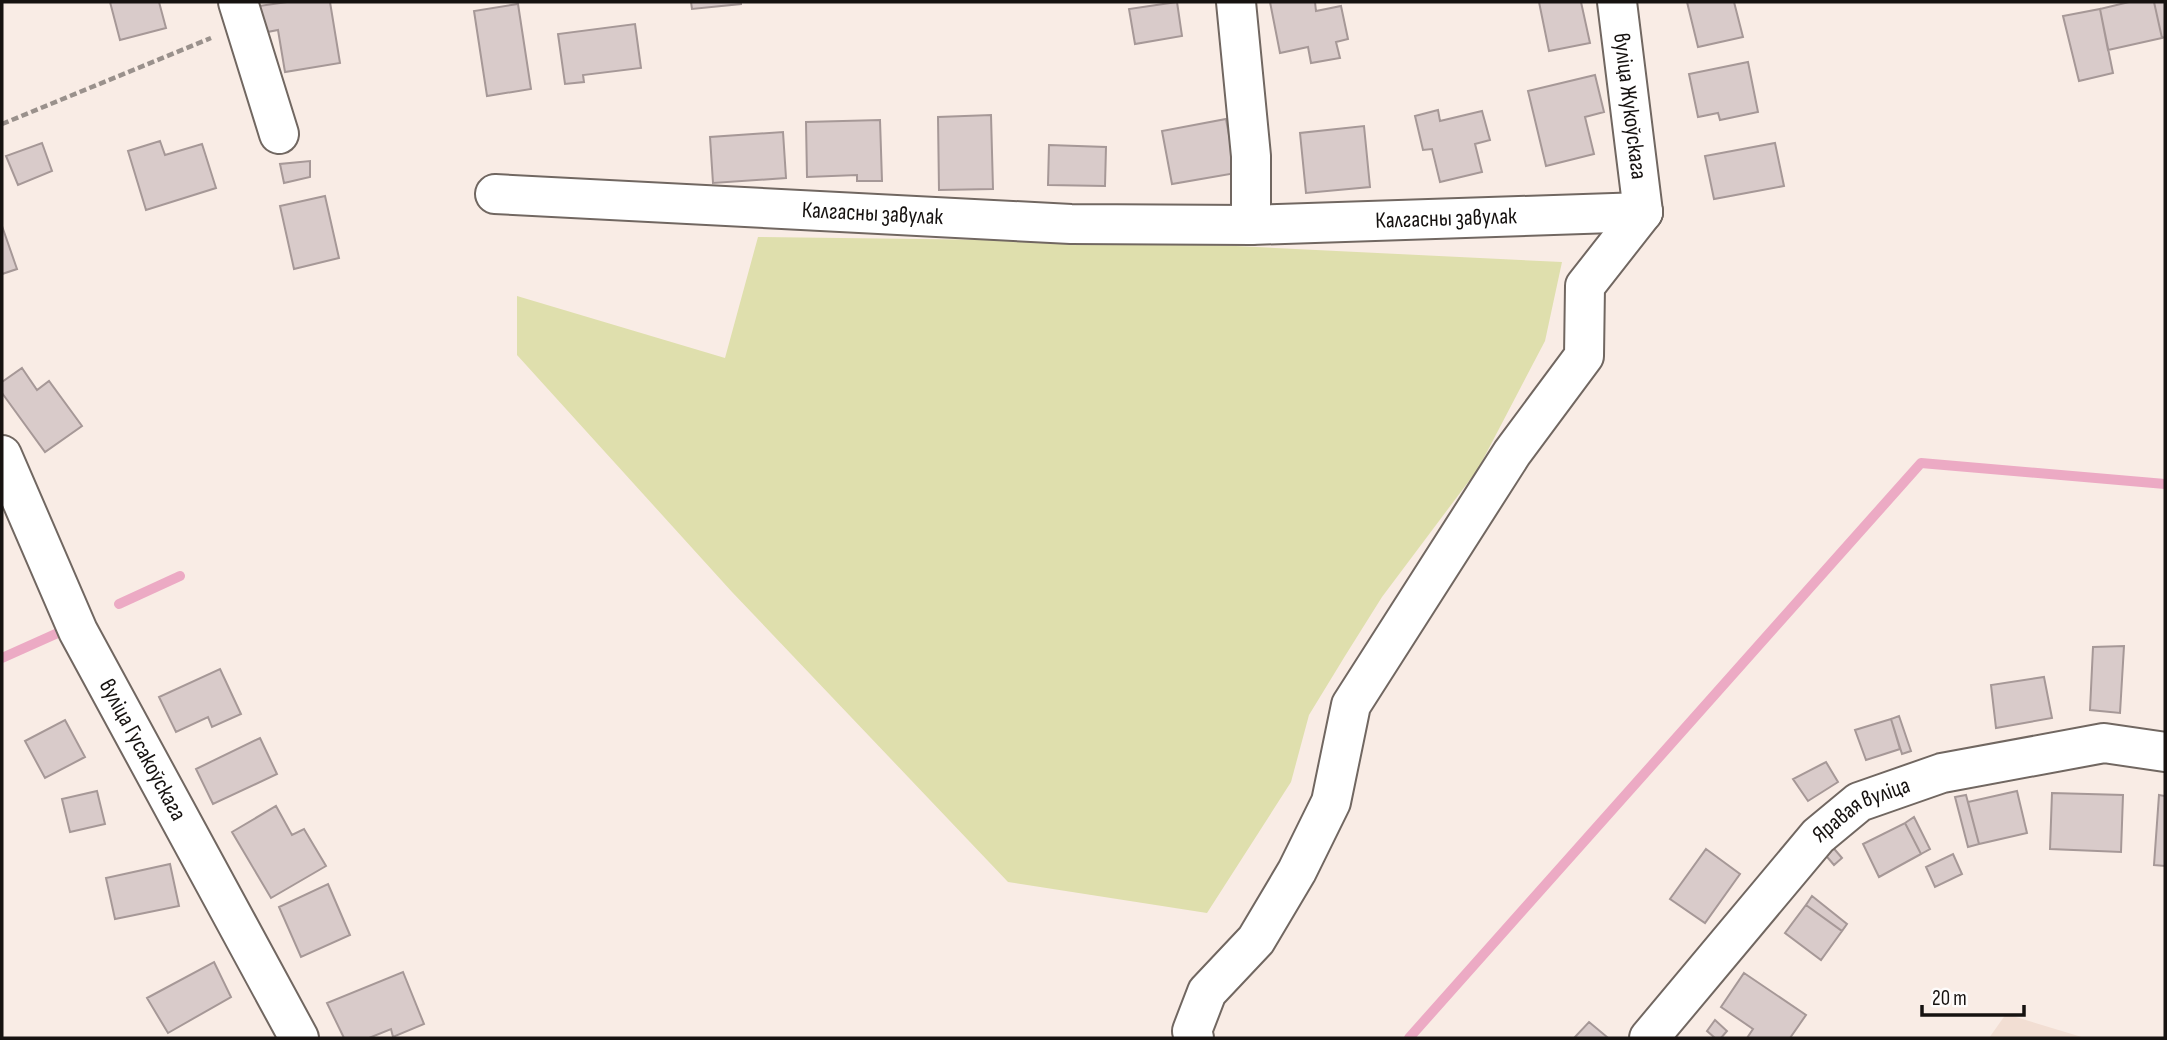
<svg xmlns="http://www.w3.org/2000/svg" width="2167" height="1040" viewBox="0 0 2167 1040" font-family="'Sofia Sans Condensed',sans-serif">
<rect width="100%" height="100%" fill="#f9ece5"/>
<!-- built -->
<path fill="#f2ded3" d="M2006,1014L2085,1038H1989Z"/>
<!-- green -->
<path fill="#dfdfad" d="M758,237L1152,242L1562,262L1545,341L1478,469L1382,597L1345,656L1309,715L1291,782L1207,913L1008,882L732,592L517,355V296L725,358Z"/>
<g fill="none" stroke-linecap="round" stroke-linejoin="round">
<!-- stream -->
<path stroke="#ecaac4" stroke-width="10" d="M119,604L180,576
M2,658L60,632
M1409,1038L1921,463L2165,484"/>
</g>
<!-- building -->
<path fill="#d9cbca" stroke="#a69897" stroke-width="2" d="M110,2H159L166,28L120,40Z
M287,2H330L340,63L285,72L278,30L257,34L253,7Z
M691,2H741V4L692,9Z
M1177,2L1182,36L1135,44L1129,9Z
M1270,2H1315L1316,11L1341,6L1348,39L1336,42L1340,58L1311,63L1308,47L1280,53Z
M1539,2H1581L1590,43L1549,51Z
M1687,2H1734L1743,37L1698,47Z
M2129,2H2154L2162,38L2108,50L2100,9Z
M2154,2H2165V37L2162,38Z
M518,4L531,89L487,96L474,11Z
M2100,9L2113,73L2079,81L2063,16Z
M635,24L641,68L583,75L584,82L565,84L558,34Z
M1748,62L1758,112L1720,120L1718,113L1698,117L1689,74Z
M1595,75L1604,112L1585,117L1594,154L1546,166L1528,91Z
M1438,110L1440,121L1482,111L1490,140L1475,144L1482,172L1440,182L1432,149L1423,150L1415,116Z
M991,115L993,189L939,190L938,117Z
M1226,119L1236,173L1172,184L1162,131Z
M880,120L882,181H857V175L807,177L806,122Z
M1364,126L1370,187L1306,193L1300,133Z
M783,132L786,178L713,183L710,137Z
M160,141L165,155L202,144L216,188L146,210L128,151Z
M42,143L52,171L18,185L6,156Z
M1775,143L1784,186L1714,199L1705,156Z
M1049,145L1106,147L1105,186L1048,185Z
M310,161V177L284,183L280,164Z
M325,196L339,258L294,269L280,206Z
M2,226L17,269L2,274Z
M22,368L37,390L49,381L82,426L45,452L2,393V382Z
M2124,646L2120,713L2090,710L2093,647Z
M220,669L241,714L212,727L208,717L176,732L159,697Z
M2044,677L2052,718L1996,728L1991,685Z
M1899,716L1911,751L1902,754L1891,719Z
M1891,719L1900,749L1866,760L1855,730Z
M65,720L85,757L45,778L25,741Z
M260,738L277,774L213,804L196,769Z
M1826,762L1838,782L1808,801L1793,779Z
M97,791L105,824L70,832L62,799Z
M2017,791L2027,833L1979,844L1968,802Z
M2052,793L2123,795L2121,852L2050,849Z
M1966,795L1979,844L1968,847L1955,797Z
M2159,795L2165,796V866L2154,865Z
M276,806L292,835L304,829L326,866L271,898L232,832Z
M1914,817L1930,849L1921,854L1905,823Z
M1905,823L1921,854L1879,877L1863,844Z
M1830,844L1842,858L1834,865L1822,851Z
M1706,849L1740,874L1705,923L1670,899Z
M1953,854L1962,874L1935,887L1926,867Z
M170,864L179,906L115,919L106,878Z
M328,884L350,935L301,957L279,907Z
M1812,896L1847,924L1842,931L1806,905Z
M1806,905L1842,931L1821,960L1785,933Z
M214,962L231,997L168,1033L147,998Z
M403,972L424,1024L393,1037L391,1029L369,1038H344L327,1003Z
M1744,973L1806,1015L1790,1038H1747L1753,1029L1721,1007Z
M1715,1020L1727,1031L1721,1038H1715L1707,1031Z
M1589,1022L1607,1037L1606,1038H1574Z"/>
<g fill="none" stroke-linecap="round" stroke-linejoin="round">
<defs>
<g id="minor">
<path d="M238,2L279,134"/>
<path d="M1236,2L1251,156V225"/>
<path id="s1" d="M1617,2L1643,212"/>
<path id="s2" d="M495,194L1071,224L1251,225L1643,212"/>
<path id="s3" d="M2,455L78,631L299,1038"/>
<path d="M1194,1038L1192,1031L1207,992L1256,940L1297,871L1331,802L1351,705L1512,453L1584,356L1585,286L1643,212"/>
<path id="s4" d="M1649,1038L1818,836L1859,802L1942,773L2104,743L2165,752"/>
</g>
</defs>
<!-- minor casing -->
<use href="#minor" stroke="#716761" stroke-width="42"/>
<!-- path -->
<path stroke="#9a918c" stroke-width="4.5" stroke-dasharray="7 3.5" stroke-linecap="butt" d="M2,124L211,38"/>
<!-- minor -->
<use href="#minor" stroke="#fff" stroke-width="38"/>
</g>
<g text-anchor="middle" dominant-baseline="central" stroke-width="5" stroke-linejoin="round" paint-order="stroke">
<!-- street labels -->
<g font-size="23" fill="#161210" stroke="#fefbfa">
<text stroke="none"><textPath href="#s1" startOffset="105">вуліца Жукоўскага</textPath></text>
<text stroke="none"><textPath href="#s2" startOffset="378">Калгасны завулак</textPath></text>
<text stroke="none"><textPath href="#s2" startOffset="952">Калгасны завулак</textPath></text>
<text stroke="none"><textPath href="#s3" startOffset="327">вуліца Гусакоўскага</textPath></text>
<text stroke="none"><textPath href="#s4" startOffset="315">Яравая вуліца</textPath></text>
</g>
</g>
<!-- border -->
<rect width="2167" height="1040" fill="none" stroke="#161210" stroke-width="7"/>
<!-- scale -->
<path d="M1922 1005v10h102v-10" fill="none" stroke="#161210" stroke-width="3.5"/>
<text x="1932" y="1005" font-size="21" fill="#161210" stroke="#fefbfa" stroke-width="5" paint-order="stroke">20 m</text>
</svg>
